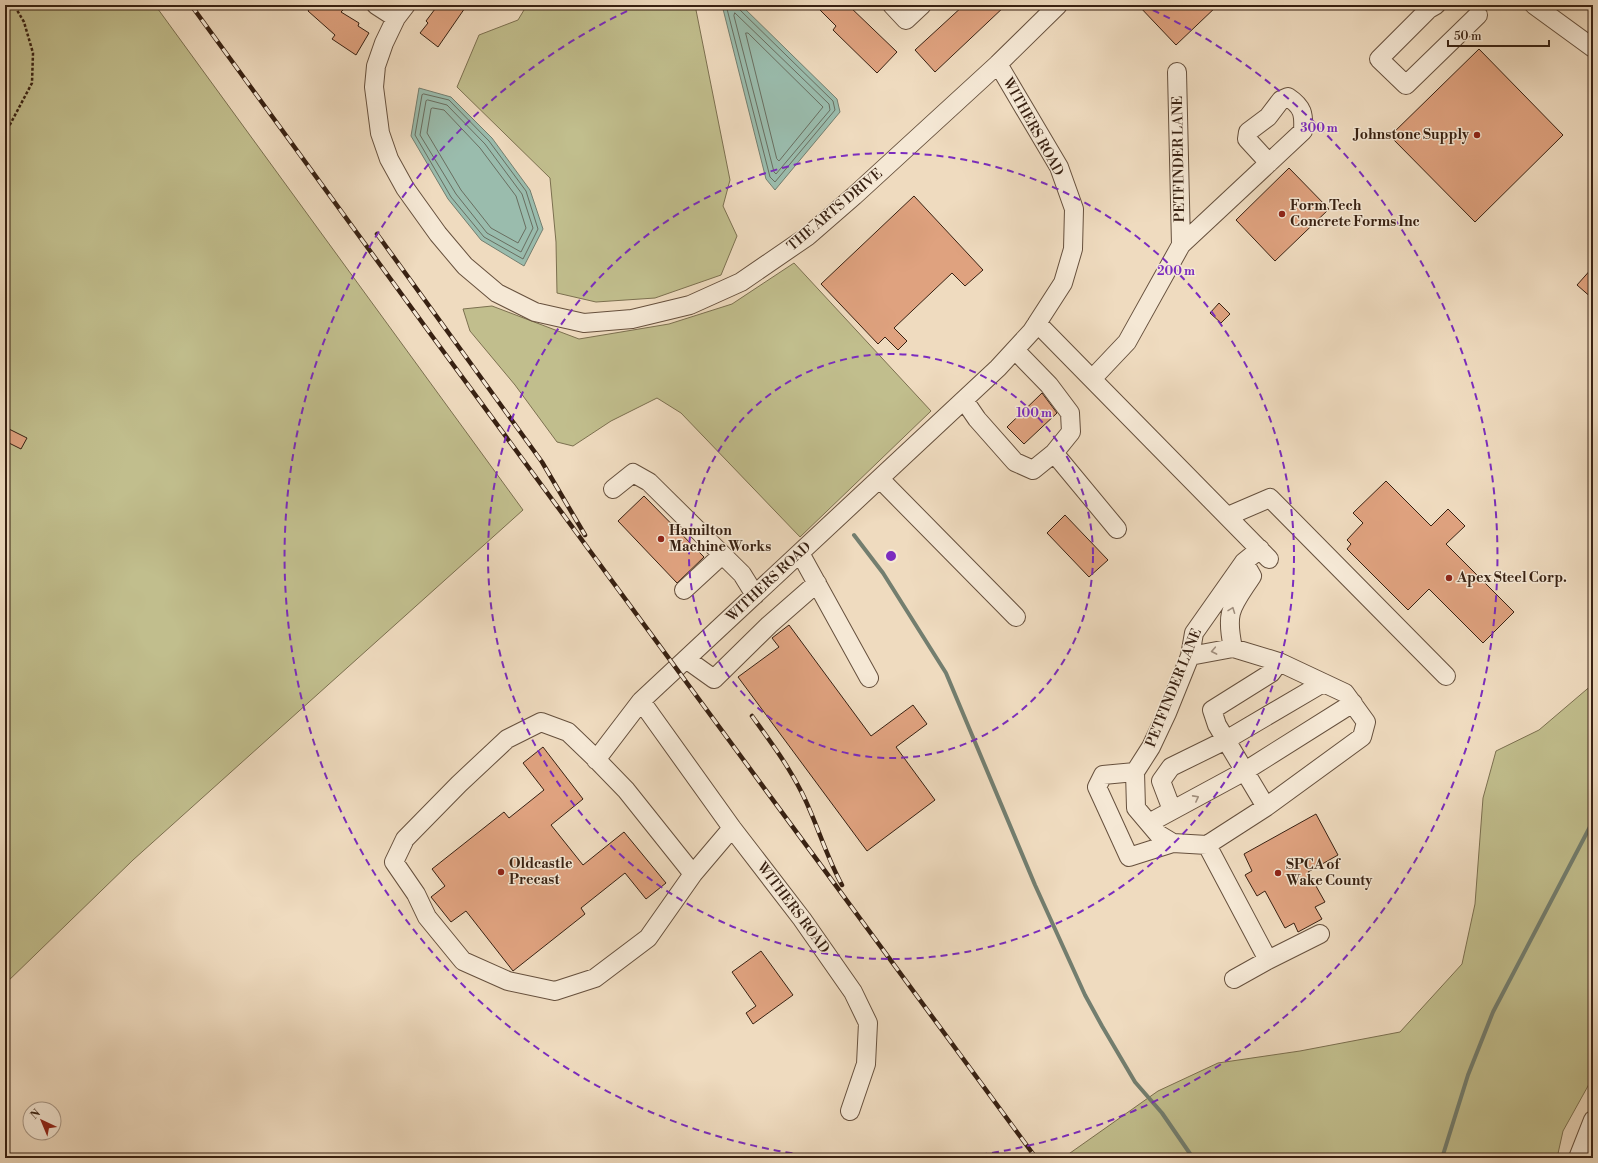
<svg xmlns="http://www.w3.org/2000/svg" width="1598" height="1163" viewBox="0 0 1598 1163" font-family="'Libre Bodoni',serif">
<rect width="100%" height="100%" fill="#efdbbf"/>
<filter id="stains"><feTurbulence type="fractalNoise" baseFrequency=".005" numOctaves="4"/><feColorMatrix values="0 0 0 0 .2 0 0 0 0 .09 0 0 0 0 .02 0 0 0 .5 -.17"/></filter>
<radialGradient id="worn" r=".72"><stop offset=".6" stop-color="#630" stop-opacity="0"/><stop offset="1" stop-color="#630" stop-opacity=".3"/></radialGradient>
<!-- green -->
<path fill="#c1be8d" stroke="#7c7050" d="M5,5H155L523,510L133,860L5,984Z
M527,5H695L730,180L723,206L737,236L721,275L655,298L596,302L557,293L556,242L550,178L457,87L479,35L518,20Z
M794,263L931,411L800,537L681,413L657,398L611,421L573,446L557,442L515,385L470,331L463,309L492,306L579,339L669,324L732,304Z
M1593,684V1077L1563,1131L1557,1158H1063L1158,1091L1218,1063L1300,1051L1400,1032L1462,964L1475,904L1483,798L1496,751L1539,730Z"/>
<!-- water -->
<path fill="#9abcad" stroke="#737e6f" d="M722,5H741L837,99L840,112L775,190L766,179Z
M419,88L451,97L492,138L530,190L543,229L524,266L481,240L448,199L411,136Z"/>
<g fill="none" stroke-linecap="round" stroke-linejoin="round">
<!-- shore -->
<path stroke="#696e60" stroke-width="1" d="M726,5L770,177L775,182L835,110L833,101L740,10L739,5
M735,13L829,104L830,110L776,174L774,172L734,16Z
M746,33H748L823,107L779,161L777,159Z
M424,94L449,100L489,141L526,191L538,229L523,259L484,237L451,197L415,135L422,95Z
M428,100L447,105L485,144L522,194L533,228L521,252L487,233L456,194L420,135L426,101Z
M433,108L444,110L480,148L516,196L526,228L518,243L491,228L461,190L427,133L431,109Z"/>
<!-- stream -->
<path stroke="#737e6f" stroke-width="4" d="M854,535L883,573L946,673L1035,885L1085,995L1102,1026L1135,1082L1162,1113L1193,1158
M1442,1158L1468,1075L1493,1012L1593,821"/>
</g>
<!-- building -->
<path fill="#dfa27f" stroke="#382112" d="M312,5H348L341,12L359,23L358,26L369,33L356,55L332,39L335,35L308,11Z
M438,5H467L438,47L420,33L428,23L426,21Z
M815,5H848L897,52L877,73L833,30L836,26Z
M964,5H1006L935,72L915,50Z
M1138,5H1218L1176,45Z
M1479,49L1563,135L1475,222L1390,136Z
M1289,168L1329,209L1275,261L1236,220Z
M914,196L983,270L965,286L952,273L894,328L907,341L898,350L885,337L878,344L821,284Z
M1593,267V299L1577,285Z
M1219,303L1230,314L1221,323L1210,313Z
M1042,393L1057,413L1024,444L1007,427Z
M5,427L27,438L21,449L5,441Z
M1386,481L1431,526L1448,509L1465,526L1446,544L1514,612L1483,643L1429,589L1408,610L1347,549L1351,544L1347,540L1363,523L1353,513Z
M644,496L704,557L677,583L618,521Z
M1065,515L1108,560L1089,577L1047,533Z
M789,625L871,736L913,705L927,724L896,747L935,800L867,851L738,677L779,647L772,638Z
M543,747L583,799L551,825L583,865L624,832L666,883L646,899L625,873L581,908L585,914L513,971L466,911L451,922L431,897L445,886L432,869L504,812L509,818L544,790L523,763Z
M1316,814L1338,855L1308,872L1325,902L1315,907L1322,919L1298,932L1294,923L1285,928L1265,891L1257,896L1245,875L1252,871L1244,854Z
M761,951L793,995L753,1024L746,1013L756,1006L732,972Z"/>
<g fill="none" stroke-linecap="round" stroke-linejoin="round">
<defs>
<path id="minor" d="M376,5L396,18
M406,5L396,18L384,43L376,66L374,87L380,133L389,159L405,188L438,234L465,266L497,293L535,312L584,323L632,319L690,305L741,282L808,236L854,196L998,64L1058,5
M892,5L906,20L922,5
M1436,5L1429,9L1379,59L1406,85L1478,15
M1534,5L1593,48
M1177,72L1181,245
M1037,323L1092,379L1127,342L1181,245L1303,131C1304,114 1303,107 1288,97L1281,100L1268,117L1248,132L1247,139L1269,163
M1092,379L1269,559
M964,400L977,419L1015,462L1033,470L1054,453L1071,432L1070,413L1049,385L1015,350
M1054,453L1117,529
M880,479L1016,617
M613,489L633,473L649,482L742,574L755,595
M1228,516L1270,498L1446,676
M1260,549L1244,562L1194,633L1190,656L1167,713L1151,747L1135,772L1136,808L1158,834L1173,843L1207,845L1266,807L1217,725L1212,710L1271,673L1279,662L1345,693L1366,722L1362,737L1266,807
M800,553L869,678
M684,590L722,555
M1233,648C1225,610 1232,607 1252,576L1244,562
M1190,656L1233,648L1279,662
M686,659L714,679L769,625L817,583
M596,760L641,701
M1135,772L1103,775L1097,787L1129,857L1173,843
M1172,810L1161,781L1171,767L1226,740L1323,683
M1149,823L1245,771L1353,703
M1207,845L1268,960L1320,934
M693,874L626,790L593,756L568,732L541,722L507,739L459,784L405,839L394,862L416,894L427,917L463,961L508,981L555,991L595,978L648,938L693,874L732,828
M1234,979L1268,960
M850,1111L866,1064L868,1023L853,992L802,919L732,828L641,701L998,368L1032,331L1063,283L1073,249L1074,209L1059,167L998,64
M1578,1158L1593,1120"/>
</defs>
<!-- minor casing -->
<use href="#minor" stroke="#66503d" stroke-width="20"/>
<!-- path -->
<path stroke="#382112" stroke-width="2.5" stroke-dasharray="3 2" stroke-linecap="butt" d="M5,134L32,83L33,53L24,22L14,5"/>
<!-- minor -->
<use href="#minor" stroke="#f5e8d5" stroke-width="18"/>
<defs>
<path id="rail" d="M191,5L432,336L1036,1158
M377,234L542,462L585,535
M752,716C770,741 788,765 802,793C817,823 826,856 842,885"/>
</defs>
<!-- rail casing -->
<use href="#rail" stroke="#382112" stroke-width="4.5"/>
<!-- rail -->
<use href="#rail" stroke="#f5e8d5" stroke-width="3" stroke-dasharray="9" stroke-linecap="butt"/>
</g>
<!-- one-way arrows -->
<defs><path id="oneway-chevron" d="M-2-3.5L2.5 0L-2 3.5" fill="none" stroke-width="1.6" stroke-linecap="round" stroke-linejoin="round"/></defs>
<g stroke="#a08e7d">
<use href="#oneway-chevron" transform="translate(1232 610) rotate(-69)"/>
<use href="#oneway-chevron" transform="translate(1214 651) rotate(169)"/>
<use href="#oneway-chevron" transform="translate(1196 798) rotate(-28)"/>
</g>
<!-- distance rings -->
<g fill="none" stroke="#7b2cbf" stroke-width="2" stroke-dasharray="7 5">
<circle cx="891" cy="556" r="202"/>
<circle cx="891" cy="556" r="403"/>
<path d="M828 1158A605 605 0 0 1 640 5M1142 5A605 605 0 0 1 954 1158"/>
</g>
<!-- markers -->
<g fill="#8f2418" stroke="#f5e8d5" stroke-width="1.5">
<circle cx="1477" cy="135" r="4"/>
<circle cx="1282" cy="214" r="4"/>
<circle cx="661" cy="539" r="4"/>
<circle cx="1449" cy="578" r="4"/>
<circle cx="501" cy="872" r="4"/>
<circle cx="1278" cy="873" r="4"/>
</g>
<g text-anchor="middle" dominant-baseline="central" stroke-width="3" stroke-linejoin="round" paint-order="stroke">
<!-- street labels -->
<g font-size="14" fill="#382112" stroke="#f5e8d5">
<text transform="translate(1033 127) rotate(61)">WITHERS ROAD</text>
<text transform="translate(1179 159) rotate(-91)">PETFINDER LANE</text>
<text transform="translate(835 210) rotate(-40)">THE ARTS DRIVE</text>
<text transform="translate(769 582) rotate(-43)">WITHERS ROAD</text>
<text transform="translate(1174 688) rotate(-68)">PETFINDER LANE</text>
<text transform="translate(793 908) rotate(53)">WITHERS ROAD</text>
</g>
<!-- poi labels -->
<g font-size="14" font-weight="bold" fill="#382112" stroke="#f5e8d5" text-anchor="start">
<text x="1469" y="135" text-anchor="end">Johnstone Supply</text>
<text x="1290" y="206">Form Tech<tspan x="1290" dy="16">Concrete Forms Inc</tspan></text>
<text x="669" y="531">Hamilton<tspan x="669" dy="16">Machine Works</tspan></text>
<text x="1457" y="578">Apex Steel Corp.</text>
<text x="509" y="864">Oldcastle<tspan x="509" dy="16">Precast</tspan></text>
<text x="1286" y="865">SPCA of<tspan x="1286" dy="16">Wake County</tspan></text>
</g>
</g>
<circle cx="891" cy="556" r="6" fill="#7b2cbf" stroke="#f5e8d5" stroke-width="2"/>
<g font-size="12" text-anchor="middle" font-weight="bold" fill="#7b2cbf" stroke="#f5e8d5" stroke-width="3" stroke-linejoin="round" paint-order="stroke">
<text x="1319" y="132">300 m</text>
<text x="1176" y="275">200 m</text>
<text x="1034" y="417">100 m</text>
</g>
<!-- margin -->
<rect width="1598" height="1163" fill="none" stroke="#efdbbf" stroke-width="20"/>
<rect x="6" y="6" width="1586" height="1151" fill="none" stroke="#382112" stroke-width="2"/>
<rect x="10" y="10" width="1578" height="1143" fill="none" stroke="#382112"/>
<!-- north arrow -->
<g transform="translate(42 1121) rotate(316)"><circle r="19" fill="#f5e8d5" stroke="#a99887"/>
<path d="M0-3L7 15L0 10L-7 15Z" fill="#8f2418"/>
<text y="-6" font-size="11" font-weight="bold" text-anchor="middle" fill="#382112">N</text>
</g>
<!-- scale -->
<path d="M1448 40v6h101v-6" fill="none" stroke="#382112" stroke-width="2"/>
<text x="1454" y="40" font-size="12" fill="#382112" stroke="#f5e8d5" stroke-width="3" paint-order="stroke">50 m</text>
<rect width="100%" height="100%" filter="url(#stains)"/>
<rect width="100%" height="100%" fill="url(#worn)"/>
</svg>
